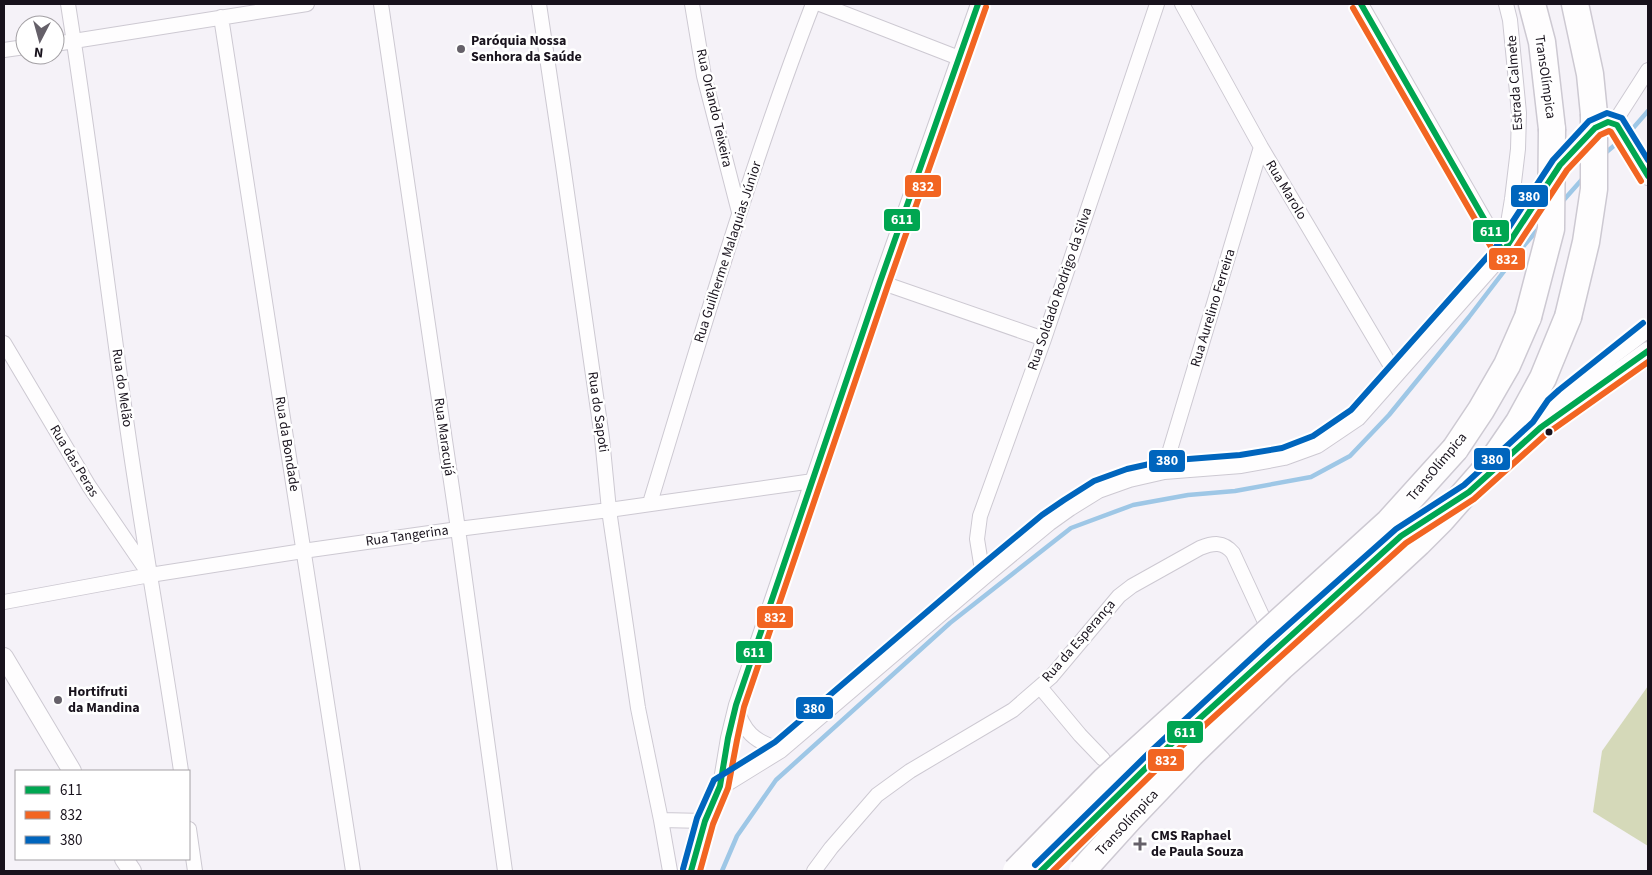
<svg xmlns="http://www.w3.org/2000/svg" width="1652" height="875" viewBox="0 0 1652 875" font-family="'Source Sans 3',sans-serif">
<rect width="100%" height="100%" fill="#f5f2f8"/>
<!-- forest -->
<path fill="#d5d9b9" d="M1648,686V846L1593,812L1602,751Z"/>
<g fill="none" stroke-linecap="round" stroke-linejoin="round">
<!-- stream -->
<path stroke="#9ec7e6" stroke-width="4.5" d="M1628,134L1648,111
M1603,155L1622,139
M1562,202L1585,176
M722,871L737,836L776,780L950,623L1071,528L1133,505L1188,495L1235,491L1311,477L1350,456L1389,415L1469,317L1521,249L1540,227"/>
<defs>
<path id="minor" d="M68,4C91,149 108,295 129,440C145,551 165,661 181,771
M381,4L458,529L505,871
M539,4L563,165L602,438L609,510L638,708L661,820L670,871
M692,4L704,76L739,212
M820,4L959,58
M1182,4L1261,147L1395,373
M1361,4L1503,252
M221,17L353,871
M55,44L307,4
M4,50L25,47
M1614,123L1648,70
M1504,247L1512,199L1518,149L1519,113L1510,20L1506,4
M880,282L1044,339
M4,343L89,486L147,571
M1543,423C1570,384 1612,359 1648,330
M1164,470L1261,147
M650,503C701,336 750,167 813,4
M983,576L977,539L980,516L1044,339L1157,4
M4,602L150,575L303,551L458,529L609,510L813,481
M1040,687L1080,735L1103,759
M736,706C743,731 754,742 780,749
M720,786L728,738L736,705L880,282L978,4
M661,820L705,821
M189,829L195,871
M814,871L831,848L877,795L910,771L1013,710L1051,677L1119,596L1132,586L1200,548C1213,543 1223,541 1233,553L1271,635"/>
<path id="tertiary" d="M1499,464L1540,428L1648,351
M4,657L72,771
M124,859L132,871
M691,871L705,821L720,786L780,749L983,576L1048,522L1069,507L1098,489L1129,478L1164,470L1241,464L1284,456L1317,444L1357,417L1503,252L1560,165L1595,128L1608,122L1617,125L1648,176
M1041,871L1156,758L1276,647L1401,536L1438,512"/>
<path id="motorway" d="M1532,4L1542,42L1552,129
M1575,4L1590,74L1594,114
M1455,449L1481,410L1507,365L1528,317
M1491,463L1519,422L1543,378L1568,317"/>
</defs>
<!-- minor casing -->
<use href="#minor" stroke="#cdc9d2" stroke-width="16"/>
<!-- tertiary casing -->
<use href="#tertiary" stroke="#cdc9d2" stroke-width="20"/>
<!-- motorway casing -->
<use href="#motorway" stroke="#cdc9d2" stroke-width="29"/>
<!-- minor -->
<use href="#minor" stroke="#fefdfe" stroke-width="14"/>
<!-- tertiary -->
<use href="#tertiary" stroke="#fefdfe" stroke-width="18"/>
<!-- motorway -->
<use href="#motorway" stroke="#fefdfe" stroke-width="26"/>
<defs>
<path id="motorway-bridge" d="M1528,317L1551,229L1552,129
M1568,317L1586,242L1594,189V114
M1016,871L1105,780L1389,522L1455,449
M1082,871L1129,819L1191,754L1281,667L1351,605L1418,543L1442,519L1491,463"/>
</defs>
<!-- motorway-bridge casing -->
<use href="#motorway-bridge" stroke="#cdc9d2" stroke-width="29" stroke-linecap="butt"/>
<!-- motorway-bridge -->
<use href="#motorway-bridge" stroke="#fefdfe" stroke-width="26"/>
<defs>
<path id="bus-1" d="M1361,4L1503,252L1560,165L1595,128L1608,122L1617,125L1648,176
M691,871L705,821L720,786L728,738L736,705L880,282L978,4
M1041,871L1156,758L1401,536L1469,492L1540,428L1648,351"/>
<path id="bus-2" d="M1353,8L1498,259L1504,261L1510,257L1567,170L1600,135L1609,131L1611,132L1641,181
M700,871L713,824L728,788L737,740L744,707L888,285L986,7
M1053,871L1162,764L1406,543L1474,499L1545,435L1648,362"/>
<path id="bus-3" d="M1035,865L1150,752L1270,641L1396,529L1464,485L1533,422L1548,400L1559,390L1643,323
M683,869L697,818L714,780L775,742L977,569L1042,515L1064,500L1094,481L1127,469L1163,461L1240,455L1282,448L1313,436L1351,410L1496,247L1553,160L1589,121L1607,113L1622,118L1648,160"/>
</defs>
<!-- bus-1 casing -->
<use href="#bus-1" stroke="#fff" stroke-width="10"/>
<!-- bus-2 casing -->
<use href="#bus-2" stroke="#fff" stroke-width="10"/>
<!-- bus-3 casing -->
<use href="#bus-3" stroke="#fff" stroke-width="10"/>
<!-- bus-1 -->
<use href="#bus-1" stroke="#00a651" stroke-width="6"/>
<!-- bus-2 -->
<use href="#bus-2" stroke="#f26522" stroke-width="6"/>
<!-- bus-3 -->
<use href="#bus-3" stroke="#0065bd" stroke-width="6"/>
</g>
<!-- markers -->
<g fill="#656069" stroke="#fff" stroke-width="2">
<circle cx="461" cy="49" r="5"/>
<circle cx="58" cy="700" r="5"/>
<path d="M1137.5 836.5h5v5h5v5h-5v5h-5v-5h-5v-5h5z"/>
</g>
<circle fill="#18121c" stroke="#fff" stroke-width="2" cx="1549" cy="432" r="4.5"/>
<g text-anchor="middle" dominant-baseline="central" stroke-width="5" stroke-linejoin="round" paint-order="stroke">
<!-- poi labels -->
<g font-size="14" font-weight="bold" fill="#18121c" stroke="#fff" text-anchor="start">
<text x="471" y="41">Paróquia Nossa<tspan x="471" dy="16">Senhora da Saúde</tspan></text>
<text x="68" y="692">Hortifruti<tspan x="68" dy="16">da Mandina</tspan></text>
<text x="1151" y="836">CMS Raphael<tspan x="1151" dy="16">de Paula Souza</tspan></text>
</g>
<!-- street labels -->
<g font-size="14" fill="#18121c" stroke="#fff">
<text transform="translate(1545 77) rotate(82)">TransOlímpica</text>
<text transform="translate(1515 83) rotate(-94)">Estrada Calmete</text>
<text transform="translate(714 108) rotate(77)">Rua Orlando Teixeira</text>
<text transform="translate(1286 190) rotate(59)">Rua Marolo</text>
<text transform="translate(728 252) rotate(-72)">Rua Guilherme Malaquias Júnior</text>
<text transform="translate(1060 289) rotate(-71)">Rua Soldado Rodrigo da Silva</text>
<text transform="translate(1213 308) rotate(-73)">Rua Aurelino Ferreira</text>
<text transform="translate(122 388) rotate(82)">Rua do Melão</text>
<text transform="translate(598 412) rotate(82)">Rua do Sapoti</text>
<text transform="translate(444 437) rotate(82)">Rua Maracujá</text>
<text transform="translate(287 444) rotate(81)">Rua da Bondade</text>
<text transform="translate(74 461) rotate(59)">Rua das Peras</text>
<text transform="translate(1437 467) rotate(-50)">TransOlímpica</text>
<text transform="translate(407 536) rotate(-8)">Rua Tangerina</text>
<text transform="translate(1079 641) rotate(-49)">Rua da Esperança</text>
<text transform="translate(1127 823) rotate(-47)">TransOlímpica</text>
</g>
</g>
<g stroke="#fff" stroke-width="2">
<rect x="904" y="174" width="38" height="24" rx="5" fill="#f26522"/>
<rect x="1510" y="184" width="39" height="24" rx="5" fill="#0065bd"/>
<rect x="883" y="208" width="38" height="24" rx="5" fill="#00a651"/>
<rect x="1472" y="219" width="38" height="24" rx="5" fill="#00a651"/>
<rect x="1488" y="247" width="38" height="24" rx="5" fill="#f26522"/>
<rect x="1473" y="447" width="38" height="24" rx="5" fill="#0065bd"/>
<rect x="1148" y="449" width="38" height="24" rx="5" fill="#0065bd"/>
<rect x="756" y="605" width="38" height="24" rx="5" fill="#f26522"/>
<rect x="735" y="640" width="38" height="24" rx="5" fill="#00a651"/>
<rect x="795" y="696" width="39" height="24" rx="5" fill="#0065bd"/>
<rect x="1166" y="720" width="38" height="24" rx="5" fill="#00a651"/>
<rect x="1147" y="748" width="38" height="24" rx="5" fill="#f26522"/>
</g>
<g font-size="14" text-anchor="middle" font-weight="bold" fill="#fff">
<text x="923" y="191">832</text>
<text x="1529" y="201">380</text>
<text x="902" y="224">611</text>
<text x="1491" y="236">611</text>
<text x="1507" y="264">832</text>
<text x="1492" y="464">380</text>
<text x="1167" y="465">380</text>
<text x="775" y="622">832</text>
<text x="754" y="657">611</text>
<text x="814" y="713">380</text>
<text x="1185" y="737">611</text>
<text x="1166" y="765">832</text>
</g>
<!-- border -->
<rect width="1652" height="875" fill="none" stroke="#18121c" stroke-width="10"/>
<!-- legend -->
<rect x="15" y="770" width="175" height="90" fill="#ffffff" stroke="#a3a0a4"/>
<rect x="25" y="786" width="25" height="8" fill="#00a651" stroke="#a3a0a4"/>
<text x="60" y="795" font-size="15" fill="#18121c">611</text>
<rect x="25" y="811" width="25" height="8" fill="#f26522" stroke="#a3a0a4"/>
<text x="60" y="820" font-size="15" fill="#18121c">832</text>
<rect x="25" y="836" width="25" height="8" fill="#0065bd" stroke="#a3a0a4"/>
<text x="60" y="845" font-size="15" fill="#18121c">380</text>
<!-- north arrow -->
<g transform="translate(40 40) rotate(186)"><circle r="24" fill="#ffffff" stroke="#a3a0a4"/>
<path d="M0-4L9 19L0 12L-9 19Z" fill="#656069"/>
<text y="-8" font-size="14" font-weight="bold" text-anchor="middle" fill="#18121c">N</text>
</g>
</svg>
